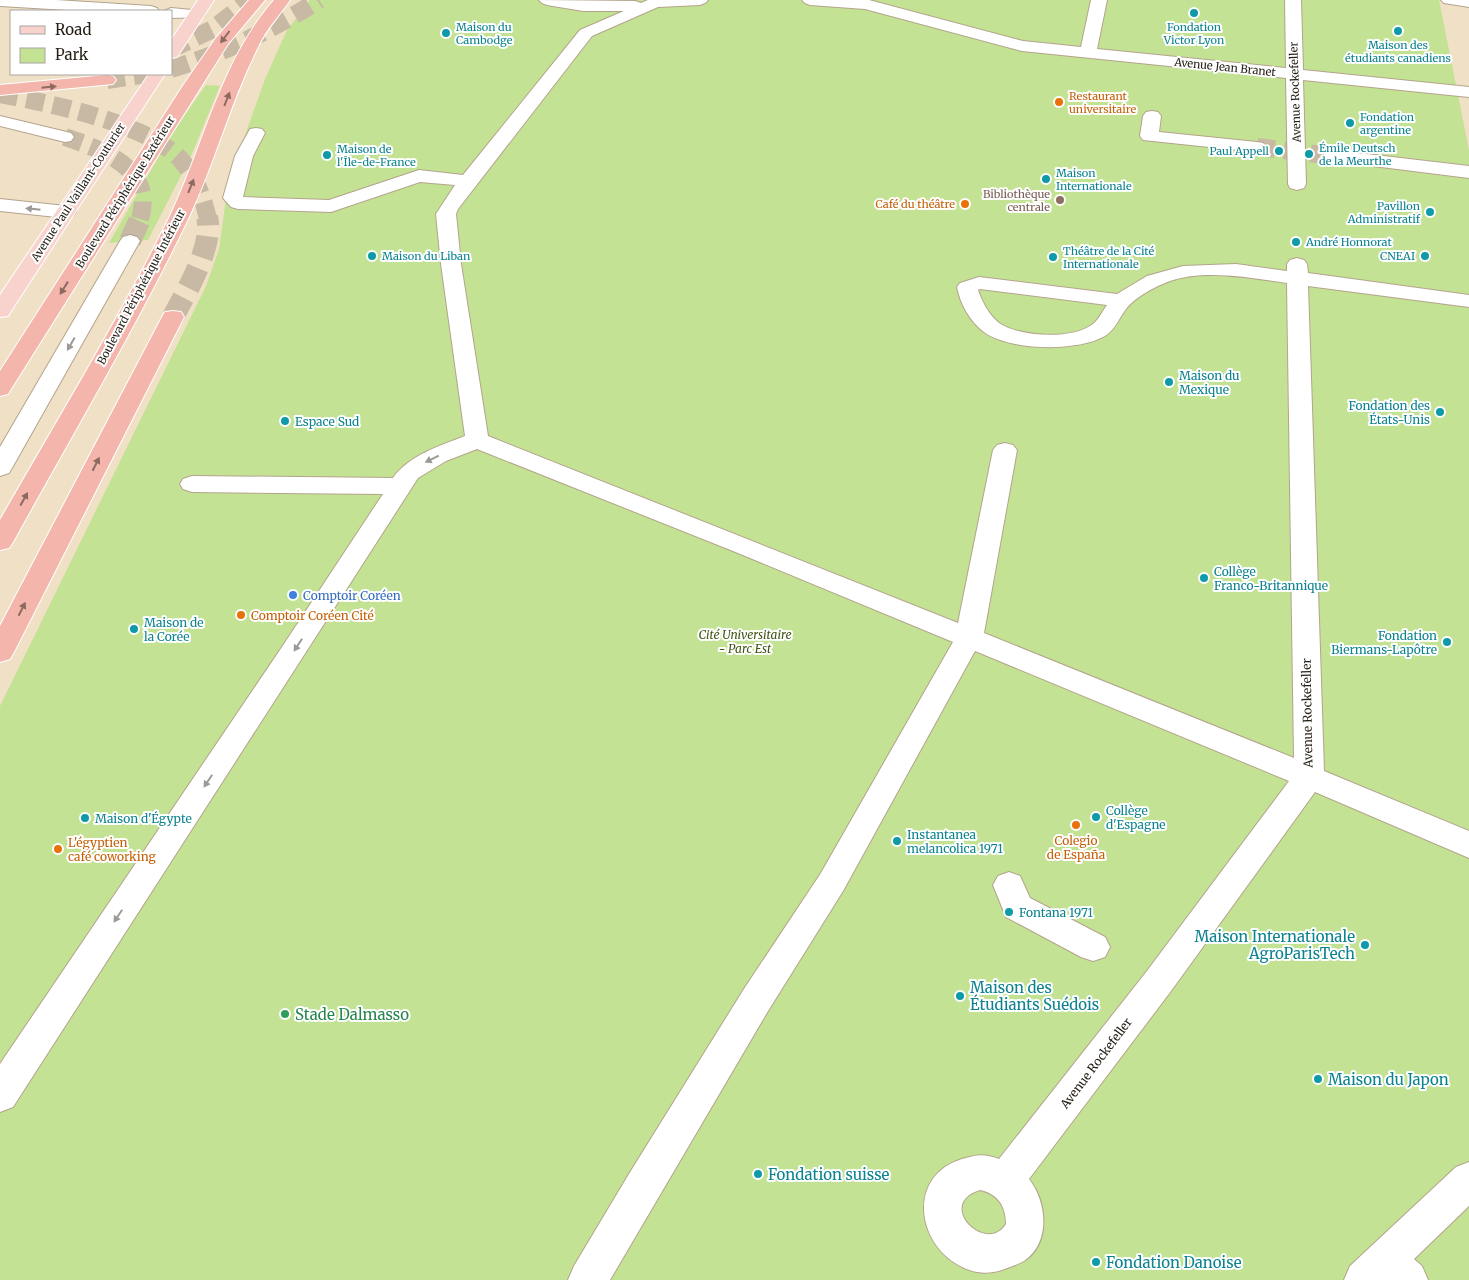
<svg xmlns="http://www.w3.org/2000/svg" width="1469" height="1280" viewBox="0 0 1469 1280" font-family="Merriweather,serif">
<rect width="100%" height="100%" fill="#f0e0c6"/>
<!-- green -->
<path fill="#c3e294" d="M310,0H1439L1469,150V1280H0V706L206,286L219,249L226,199L235,163L265,79L287,30Z
M206,85L220,86L191,156L148,240L109,243L174,130Z"/>
<g fill="none" stroke-linecap="round" stroke-linejoin="round">
<!-- minor-tunnel-far1 -->
<path stroke="#c7b9a3" stroke-width="18" stroke-dasharray="18 9" stroke-linecap="butt" d="M65,137C103,150 155,168 140,219
M1257,147L1332,156"/>
<!-- minor-tunnel -->
<path stroke="#c7b9a3" stroke-width="22" stroke-dasharray="22 11" stroke-linecap="butt" d="M130,241L141,217"/>
<!-- highway-tunnel-far1 -->
<path stroke="#c7b9a3" stroke-width="18" stroke-dasharray="18 9" stroke-linecap="butt" d="M171,49L213,29L250,0
M171,69C224,53 272,30 319,0
M107,80L147,74
M0,94C48,103 148,123 181,160C196,177 203,197 208,219"/>
<!-- highway-tunnel -->
<path stroke="#c7b9a3" stroke-width="22" stroke-dasharray="22 11" stroke-linecap="butt" d="M173,317C186,292 214,246 207,217"/>
<defs>
<path id="minor" d="M0,0H56L151,6L157,8L159,11H84L0,6Z
M539,0L635,1L641,3L648,0H708L705,3L700,5L658,7L592,36L458,209L456,214L461,264L488,436L958,623L993,450L997,445L1005,443L1013,445L1017,450L984,633L1294,758L1287,283C1252,278 1205,269 1170,281C1156,286 1135,297 1126,309C1119,318 1115,330 1105,336C1077,352 1010,351 984,332C970,322 960,303 957,287L960,283L979,277L1117,294L1147,276L1183,266L1236,264L1287,271V264L1290,260L1297,258L1304,260L1307,264L1308,273L1469,295V307L1308,286L1324,771L1469,831V858L1315,792L1171,991L1029,1179C1047,1202 1051,1243 1024,1261C1017,1265 1009,1267 1002,1270C986,1275 970,1273 955,1263C915,1237 910,1175 962,1159C977,1155 983,1153 999,1159L1147,971L1289,781L975,651L843,891L768,1011L610,1280H568L574,1266L629,1174L744,989L821,873L953,642L733,551L477,449L446,461L418,478L13,1107L0,1112V1064L282,647L383,494L192,492L183,489L180,484L183,479L192,476L393,478C409,455 440,446 465,436L441,264L436,214L455,185L420,182L331,212L238,209L231,207L223,198L235,156L250,129L256,128L262,129L265,133L253,156L243,197L329,200L419,170L463,175L580,30L624,11H583L547,5L542,3ZM980,289L1107,305C1102,312 1099,319 1093,324C1073,340 1019,337 999,323C989,315 982,302 978,290ZM980,1190C998,1194 1006,1206 1006,1224C986,1256 934,1204 980,1190Z
M802,0H869L1023,41L1081,47L1091,0H1107L1097,49L1286,68L1285,0H1301L1303,70L1469,87V97L1303,80L1306,184L1304,188L1297,190L1290,188L1288,184L1286,78L1022,51L865,9L810,5L805,3Z
M1441,0H1469V7L1444,3Z
M171,8L203,11L205,14L203,17L171,18V11H164Z
M1152,111L1158,112L1161,116L1159,132L1257,142L1263,143L1266,147L1263,151L1257,152L1143,140L1140,136L1143,116L1146,112Z
M0,116L71,133L74,137L71,141L65,142L0,126Z
M1332,150L1469,166V178L1325,160L1323,156L1325,152Z
M0,199L66,206L73,208L76,212L73,216L66,218L0,211Z
M130,235L137,237L140,241L12,468L9,473L0,476V447L120,241L123,237Z
M1009,872L1020,876L1030,898L1105,937L1110,947L1105,957L1093,961L1081,957L1006,917L993,885L998,876Z
M1469,1162V1206L1414,1259L1422,1266L1428,1280H1344L1350,1266L1456,1167Z"/>
<path id="major" d="M198,0H214L177,57L171,58V40Z
M149,74H165L11,311L8,316L0,317V295Z"/>
<path id="highway" d="M249,0H265L228,44L11,389L8,394L0,396V371L184,84L216,38Z
M274,0H290C279,16 266,29 258,47C230,102 215,163 188,219C135,329 72,435 13,542L9,548L0,550V520C57,420 118,321 169,218C204,146 220,62 274,0Z
M107,75L113,76L116,80L113,84L0,95V85Z
M173,311L181,312L184,317L14,652L10,659L0,662V626L162,317L165,312Z"/>
</defs>
<!-- minor casing -->
<use href="#minor" stroke="#b4a48c" stroke-width="2"/>
<!-- major casing -->
<use href="#major" stroke="#fff" stroke-width="2"/>
<!-- highway casing -->
<use href="#highway" stroke="#fff" stroke-width="2"/>
<!-- minor -->
<use href="#minor" fill="#fff" fill-rule="evenodd"/>
<!-- major -->
<use href="#major" fill="#f8d3cd" fill-rule="evenodd"/>
<!-- highway -->
<use href="#highway" fill="#f3b5ac" fill-rule="evenodd"/>
</g>
<!-- one-way arrows -->
<defs><path id="oneway-solid" d="M-6-.8H1V-3.2L6.5 0L1 3.2V.8H-6Z" transform="scale(1.25)"/></defs>
<g fill="#8c6a60">
<use href="#oneway-solid" transform="translate(225 37) rotate(127)"/>
<use href="#oneway-solid" transform="translate(49 87) rotate(-6)"/>
<use href="#oneway-solid" transform="translate(227 99) rotate(-69)"/>
<use href="#oneway-solid" transform="translate(191 186) rotate(-68)"/>
<use href="#oneway-solid" transform="translate(64 288) rotate(122)"/>
<use href="#oneway-solid" transform="translate(96 464) rotate(-63)"/>
<use href="#oneway-solid" transform="translate(24 499) rotate(-61)"/>
<use href="#oneway-solid" transform="translate(22 609) rotate(-63)"/>
</g>
<g fill="#9c9a96">
<use href="#oneway-solid" transform="translate(33 209) rotate(-174)"/>
<use href="#oneway-solid" transform="translate(71 344) rotate(120)"/>
<use href="#oneway-solid" transform="translate(432 459) rotate(154)"/>
<use href="#oneway-solid" transform="translate(298 645) rotate(123)"/>
<use href="#oneway-solid" transform="translate(208 781) rotate(124)"/>
<use href="#oneway-solid" transform="translate(118 916) rotate(124)"/>
</g>
<!-- markers -->
<g fill="#0f9aa8" stroke="#fff" stroke-width="2">
<circle cx="1194" cy="13" r="5"/>
<circle cx="1398" cy="31" r="5"/>
<circle cx="446" cy="33" r="5"/>
<circle cx="1350" cy="123" r="5"/>
<circle cx="1279" cy="151" r="5"/>
<circle cx="1309" cy="154" r="5"/>
<circle cx="327" cy="155" r="5"/>
<circle cx="1046" cy="179" r="5"/>
<circle cx="1430" cy="212" r="5"/>
<circle cx="1296" cy="242" r="5"/>
<circle cx="372" cy="256" r="5"/>
<circle cx="1425" cy="256" r="5"/>
<circle cx="1053" cy="257" r="5"/>
<circle cx="1169" cy="382" r="5"/>
<circle cx="1440" cy="412" r="5"/>
<circle cx="285" cy="421" r="5"/>
<circle cx="1204" cy="578" r="5"/>
<circle cx="134" cy="629" r="5"/>
<circle cx="1447" cy="642" r="5"/>
<circle cx="1096" cy="817" r="5"/>
<circle cx="85" cy="818" r="5"/>
<circle cx="897" cy="841" r="5"/>
<circle cx="1009" cy="912" r="5"/>
<circle cx="1365" cy="945" r="5"/>
<circle cx="960" cy="996" r="5"/>
<circle cx="1318" cy="1079" r="5"/>
<circle cx="758" cy="1174" r="5"/>
<circle cx="1096" cy="1262" r="5"/>
</g>
<g fill="#e8710a" stroke="#fff" stroke-width="2">
<circle cx="1059" cy="102" r="5"/>
<circle cx="965" cy="204" r="5"/>
<circle cx="241" cy="615" r="5"/>
<circle cx="1076" cy="825" r="5"/>
<circle cx="58" cy="849" r="5"/>
</g>
<circle fill="#8d6e63" stroke="#fff" stroke-width="2" cx="1060" cy="200" r="5"/>
<circle fill="#3f7fe0" stroke="#fff" stroke-width="2" cx="293" cy="595" r="5"/>
<circle fill="#2e9e5b" stroke="#fff" stroke-width="2" cx="285" cy="1014" r="5"/>
<g text-anchor="middle" dominant-baseline="central" stroke-width="4" stroke-linejoin="round" paint-order="stroke">
<!-- far-culture labels -->
<g font-size="11" fill="#0d838f" stroke="#fff" text-anchor="start">
<text x="456" y="27">Maison du<tspan x="456" dy="13">Cambodge</tspan></text>
<text x="1194" y="27" text-anchor="middle">Fondation<tspan x="1194" dy="13">Victor Lyon</tspan></text>
<text x="1398" y="45" text-anchor="middle">Maison des<tspan x="1398" dy="13">étudiants canadiens</tspan></text>
<text x="1360" y="117">Fondation<tspan x="1360" dy="13">argentine</tspan></text>
<text x="1319" y="148">Émile Deutsch<tspan x="1319" dy="13">de la Meurthe</tspan></text>
<text x="337" y="149">Maison de<tspan x="337" dy="13">l'Île-de-France</tspan></text>
<text x="1269" y="151" text-anchor="end">Paul Appell</text>
<text x="1056" y="173">Maison<tspan x="1056" dy="13">Internationale</tspan></text>
<text x="1420" y="206" text-anchor="end">Pavillon<tspan x="1420" dy="13">Administratif</tspan></text>
<text x="1306" y="242">André Honnorat</text>
<text x="1063" y="251">Théâtre de la Cité<tspan x="1063" dy="13">Internationale</tspan></text>
<text x="382" y="256">Maison du Liban</text>
<text x="1415" y="256" text-anchor="end">CNEAI</text>
</g>
<!-- far-street labels -->
<g font-size="11" fill="#241e15" stroke="#fff">
<text transform="translate(1225 67) rotate(6)">Avenue Jean Branet</text>
<text transform="translate(1295 92) rotate(-92)">Avenue Rockefeller</text>
<text transform="translate(78 192) rotate(-57)">Avenue Paul Vaillant-Couturier</text>
<text transform="translate(125 192) rotate(-58)">Boulevard Périphérique Extérieur</text>
<text transform="translate(141 287) rotate(-62)">Boulevard Périphérique Intérieur</text>
</g>
<!-- far-food labels -->
<g font-size="11" fill="#c56008" stroke="#fff" text-anchor="start">
<text x="1069" y="96">Restaurant<tspan x="1069" dy="13">universitaire</tspan></text>
<text x="955" y="204" text-anchor="end">Café du théâtre</text>
</g>
<!-- far-education labels -->
<g font-size="11" fill="#785e54" stroke="#fff" text-anchor="end">
<text x="1050" y="194">Bibliothèque<tspan x="1050" dy="13">centrale</tspan></text>
</g>
<!-- culture labels -->
<g font-size="12" fill="#0d838f" stroke="#fff" text-anchor="start">
<text x="1179" y="375">Maison du<tspan x="1179" dy="14">Mexique</tspan></text>
<text x="1430" y="405" text-anchor="end">Fondation des<tspan x="1430" dy="14">États-Unis</tspan></text>
<text x="295" y="421">Espace Sud</text>
<text x="1214" y="571">Collège<tspan x="1214" dy="14">Franco-Britannique</tspan></text>
<text x="144" y="622">Maison de<tspan x="144" dy="14">la Corée</tspan></text>
<text x="1437" y="635" text-anchor="end">Fondation<tspan x="1437" dy="14">Biermans-Lapôtre</tspan></text>
<text x="1106" y="810">Collège<tspan x="1106" dy="14">d'Espagne</tspan></text>
<text x="95" y="818">Maison d'Égypte</text>
<text x="907" y="834">Instantanea<tspan x="907" dy="14">melancolica 1971</tspan></text>
<text x="1019" y="912">Fontana 1971</text>
</g>
<!-- shop labels -->
<g font-size="12" fill="#366cbe" stroke="#fff" text-anchor="start">
<text x="303" y="595">Comptoir Coréen</text>
</g>
<!-- food labels -->
<g font-size="12" fill="#c56008" stroke="#fff" text-anchor="start">
<text x="251" y="615">Comptoir Coréen Cité</text>
<text x="1076" y="840" text-anchor="middle">Colegio<tspan x="1076" dy="14">de España</tspan></text>
<text x="68" y="842">L'égyptien<tspan x="68" dy="14">café coworking</tspan></text>
</g>
<!-- park labels -->
<g font-size="12" font-style="italic" fill="#415616" stroke="#fff">
<text x="745" y="634">Cité Universitaire<tspan x="745" dy="14">- Parc Est</tspan></text>
</g>
<!-- street labels -->
<g font-size="12" fill="#241e15" stroke="#fff">
<text transform="translate(1307 713) rotate(-91)">Avenue Rockefeller</text>
<text transform="translate(1096 1063) rotate(-53)">Avenue Rockefeller</text>
</g>
<!-- near-culture labels -->
<g font-size="15" fill="#0d838f" stroke="#fff" text-anchor="start">
<text x="1355" y="936" text-anchor="end">Maison Internationale<tspan x="1355" dy="17">AgroParisTech</tspan></text>
<text x="970" y="987">Maison des<tspan x="970" dy="17">Étudiants Suédois</tspan></text>
<text x="1328" y="1079">Maison du Japon</text>
<text x="768" y="1174">Fondation suisse</text>
<text x="1106" y="1262">Fondation Danoise</text>
</g>
<!-- near-leisure labels -->
<g font-size="15" fill="#27864d" stroke="#fff" text-anchor="start">
<text x="295" y="1014">Stade Dalmasso</text>
</g>
</g>
<!-- legend -->
<rect x="10" y="10" width="162" height="65" fill="#ffffff" stroke="#a7a5a1"/>
<rect x="20" y="26" width="25" height="8" fill="#f8d3cd" stroke="#a7a5a1"/>
<text x="55" y="35" font-size="15" fill="#241e15">Road</text>
<rect x="20" y="48" width="25" height="15" fill="#c3e294" stroke="#a7a5a1"/>
<text x="55" y="60" font-size="15" fill="#241e15">Park</text>
</svg>
